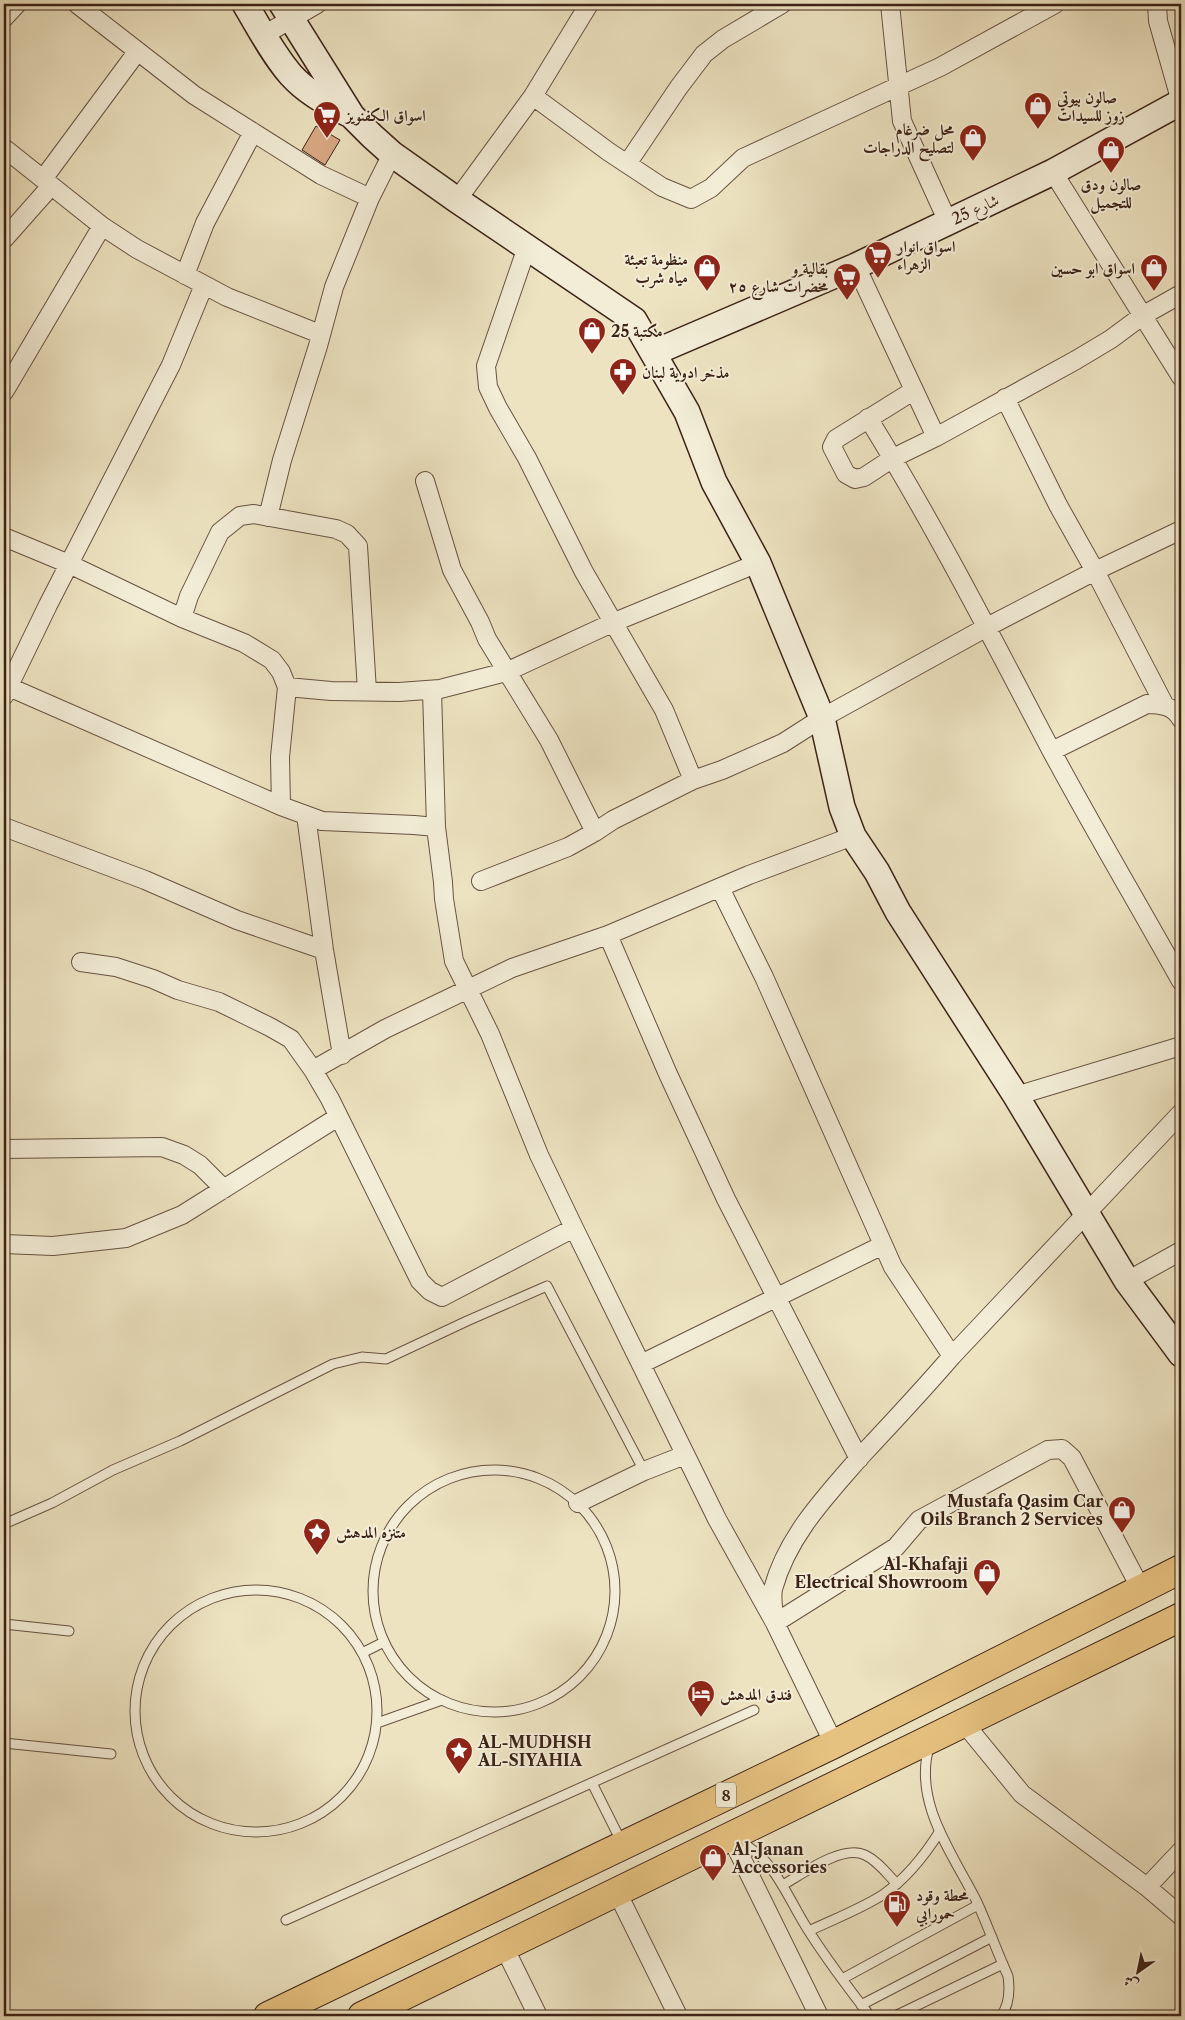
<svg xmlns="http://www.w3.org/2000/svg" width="1185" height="2020" viewBox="0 0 1185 2020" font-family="'Libre Caslon Text',Amiri,serif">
<rect width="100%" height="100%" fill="#ede3c1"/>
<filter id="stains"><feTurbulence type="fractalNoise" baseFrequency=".004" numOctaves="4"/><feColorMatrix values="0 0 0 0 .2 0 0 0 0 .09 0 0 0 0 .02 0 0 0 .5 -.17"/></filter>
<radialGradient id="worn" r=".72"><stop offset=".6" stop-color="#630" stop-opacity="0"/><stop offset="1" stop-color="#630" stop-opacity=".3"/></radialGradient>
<!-- building -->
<path fill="#d8a983" stroke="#3c2217" d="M316,126L340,140L325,165L302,150Z"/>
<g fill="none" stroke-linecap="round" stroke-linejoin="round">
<defs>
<path id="lane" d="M373 1591a121 121 0 1 1 242 0a121 121 0 1 1-242 0Z
M4,1524L52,1503L113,1470L180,1441L333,1364L362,1357L386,1359L467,1321L547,1286L644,1471
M135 1711a121 121 0 1 1 242 0a121 121 0 1 1-242 0Z
M4,1624L69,1631
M362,1653L384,1642
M377,1723L442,1700
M4,1743L111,1754
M929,1747C913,1803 953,1854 977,1902C988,1926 997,1952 1008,1976C1010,1990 1010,2004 1001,2016
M592,1783L622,1843
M735,1839C777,1859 786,1897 810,1933C828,1961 849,1989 870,2016
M783,1885C802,1874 843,1844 865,1855C878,1861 887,1874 897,1884
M286,1920L754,1710
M809,1931C832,1920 863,1908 884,1894C908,1877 925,1855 940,1831
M842,1979L978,1905
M861,2005L992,1937
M895,2016L1003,1964"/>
<path id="street" d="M77,4L194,95L321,175L370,198
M890,4L902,121L948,222
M1157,4L1158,21L1181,102
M4,18L17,4
M264,35L317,4
M533,96L609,152L662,187L691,199L711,188L743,158L940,67L1055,4
M4,148L102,226L137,249L227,297L320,334
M627,164L679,87L704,54L723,39L782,4
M1053,172L1181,377
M43,179L137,52
M457,200L533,96L589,4
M4,239L51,186
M527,247L486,366L488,387L498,408L527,458L584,572L664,710L693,780
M856,266L936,437
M185,275L205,223L253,132
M913,391L836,439L832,447L846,474L855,479L864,477L893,458L936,437L1076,360L1111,339L1142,316L1181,294
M4,392L102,226
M1005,398L1058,505L1095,571L1164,704
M868,418C935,526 992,638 1051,750C1093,828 1138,904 1181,981
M425,481L452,570L480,622L487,639L549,740L595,832L568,847L481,881
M268,517L282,460L318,346L334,287L370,198L392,154
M4,537L69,564L182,618L244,643L272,660L281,672L287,687L280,757L281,806L9,687
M182,618L189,596L220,532L240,516L254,514L336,529L347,534L358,546L367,691
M287,687L331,691L399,692L440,689L506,672L612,623L758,563
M432,690L436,827L443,882L444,899L454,961L490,1034L539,1155L574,1228L717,1519L775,1623L834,1744
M4,696L48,605L171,365L204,285
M1052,751L1147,704C1161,704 1174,706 1181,719
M281,806L322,821L414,825L436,827
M306,815L324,950L342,1055
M4,827L145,880L237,920L324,950
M595,832L613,820L693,780L722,770L783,743L822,718L987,627L1095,571L1181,530
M720,888L764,977L893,1267L952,1356
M608,935L668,1074L726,1199L859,1459
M81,962L116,967L153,979L178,990L219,1002L270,1027L291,1039L313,1070L330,1099L420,1281L430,1291L442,1297L574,1228
M313,1070L385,1029L512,968L608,935L749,875L853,836
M1016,1096L1181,1046
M4,1149L162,1147L184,1155L200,1165L224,1189
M4,1244L53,1246L126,1238L182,1215L338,1117
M1127,1281L1181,1251
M641,1364L883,1245
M578,1503L644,1471L685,1455
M1141,1589L1072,1458L1062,1449L1048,1450L919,1520L896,1547L775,1623C774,1613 771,1599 773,1589C787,1537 825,1497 860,1457C891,1424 922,1391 952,1356L1181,1113
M964,1723L1022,1794L1147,1887L1181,1916
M731,1837L819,2016
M1147,1887L1181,1851
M617,1892L678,2016
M504,1947L538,2016"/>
<path id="secondary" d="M245,4C258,26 274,56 291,75C307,93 329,105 351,115
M282,4L352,116L372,136L392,154L457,200L634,320L687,412L714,482L758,563L822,718L842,807L853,836L877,872L898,912L1016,1096L1127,1281L1181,1354
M653,353L856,266L1053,172L1181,102"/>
<path id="highway" d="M268,2016L834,1744L1181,1569
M362,2016L1181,1617"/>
</defs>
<!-- lane casing -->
<use href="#lane" stroke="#685242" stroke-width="11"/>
<!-- street casing -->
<use href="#street" stroke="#685242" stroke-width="20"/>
<!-- secondary casing -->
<use href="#secondary" stroke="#3c2217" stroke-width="28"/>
<!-- highway casing -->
<use href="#highway" stroke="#3c2217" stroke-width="30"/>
<!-- lane -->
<use href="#lane" stroke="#f3edd7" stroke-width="9"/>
<!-- street -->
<use href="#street" stroke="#f3edd7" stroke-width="18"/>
<!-- secondary -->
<use href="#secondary" stroke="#f3edd7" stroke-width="25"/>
<!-- highway -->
<use href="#highway" stroke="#e6c280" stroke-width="28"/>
</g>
<!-- icons -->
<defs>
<symbol id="shop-pin" viewBox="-11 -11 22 30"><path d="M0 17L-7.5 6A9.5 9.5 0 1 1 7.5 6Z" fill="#8f2418" stroke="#f3edd7"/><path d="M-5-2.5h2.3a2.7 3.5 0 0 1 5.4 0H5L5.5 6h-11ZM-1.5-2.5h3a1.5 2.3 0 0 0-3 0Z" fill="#fff"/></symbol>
<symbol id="supermarket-pin" viewBox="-11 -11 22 30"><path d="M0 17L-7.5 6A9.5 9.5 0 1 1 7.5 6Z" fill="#8f2418" stroke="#f3edd7"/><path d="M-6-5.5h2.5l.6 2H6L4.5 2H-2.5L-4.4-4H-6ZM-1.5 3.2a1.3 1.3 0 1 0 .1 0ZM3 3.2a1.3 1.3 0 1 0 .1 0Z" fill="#fff"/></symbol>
<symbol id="pharmacy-pin" viewBox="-11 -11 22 30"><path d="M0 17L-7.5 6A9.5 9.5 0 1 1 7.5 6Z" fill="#8f2418" stroke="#f3edd7"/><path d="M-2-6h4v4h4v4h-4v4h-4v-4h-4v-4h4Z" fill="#fff"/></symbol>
<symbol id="sight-pin" viewBox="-11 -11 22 30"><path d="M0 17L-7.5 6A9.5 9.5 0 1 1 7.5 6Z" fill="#8f2418" stroke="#f3edd7"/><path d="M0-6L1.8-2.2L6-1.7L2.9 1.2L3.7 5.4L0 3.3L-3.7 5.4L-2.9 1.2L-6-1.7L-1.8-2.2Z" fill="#fff"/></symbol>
<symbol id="hotel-pin" viewBox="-11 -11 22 30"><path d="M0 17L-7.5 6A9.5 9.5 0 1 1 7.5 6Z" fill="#8f2418" stroke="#f3edd7"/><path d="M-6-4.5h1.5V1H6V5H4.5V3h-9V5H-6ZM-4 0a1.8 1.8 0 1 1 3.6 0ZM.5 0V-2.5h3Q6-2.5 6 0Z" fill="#fff"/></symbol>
<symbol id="fuel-pin" viewBox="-11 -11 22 30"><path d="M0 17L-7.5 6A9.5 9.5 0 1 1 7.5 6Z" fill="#8f2418" stroke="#f3edd7"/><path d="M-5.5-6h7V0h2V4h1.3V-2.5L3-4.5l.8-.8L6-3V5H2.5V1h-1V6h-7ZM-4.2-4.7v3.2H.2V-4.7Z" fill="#fff"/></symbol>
</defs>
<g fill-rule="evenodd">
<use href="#shop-pin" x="1022" y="90" width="32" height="43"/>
<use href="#supermarket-pin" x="311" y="99" width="32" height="43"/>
<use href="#shop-pin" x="957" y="122" width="32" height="43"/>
<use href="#shop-pin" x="1095" y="134" width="32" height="43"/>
<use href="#supermarket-pin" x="862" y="239" width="32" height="43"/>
<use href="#shop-pin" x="691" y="252" width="32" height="43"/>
<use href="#shop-pin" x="1138" y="252" width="32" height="43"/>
<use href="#supermarket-pin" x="831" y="261" width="32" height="43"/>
<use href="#shop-pin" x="576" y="315" width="32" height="43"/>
<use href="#pharmacy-pin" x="607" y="356" width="32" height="43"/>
<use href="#shop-pin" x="1106" y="1494" width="32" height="43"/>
<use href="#sight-pin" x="301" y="1516" width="32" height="43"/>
<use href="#shop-pin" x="971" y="1557" width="32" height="43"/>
<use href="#hotel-pin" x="685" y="1678" width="32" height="43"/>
<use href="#sight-pin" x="443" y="1735" width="32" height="43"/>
<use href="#shop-pin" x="697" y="1842" width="32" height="43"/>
<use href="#fuel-pin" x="881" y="1888" width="32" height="43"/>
</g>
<g text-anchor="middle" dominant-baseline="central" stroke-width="4" stroke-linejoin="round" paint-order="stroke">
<!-- shield labels -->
<rect fill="#f3edd7" stroke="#735f51" stroke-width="1" x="716" y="1782.5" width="20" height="25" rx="4"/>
<g font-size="15" font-weight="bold" fill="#3c2217">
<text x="726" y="1795">8</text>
</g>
<!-- poi labels -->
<g font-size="16" font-weight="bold" fill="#3c2217" stroke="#f3edd7" text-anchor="start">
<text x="1057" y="97">صالون بيوتي<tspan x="1057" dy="18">زوز للسيدات</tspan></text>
<text x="346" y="115">اسواق الكفنويز</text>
<text x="954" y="129" text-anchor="end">محل ضرغام<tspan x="954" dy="18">لتصليح الدراجات</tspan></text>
<text x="1111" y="184" text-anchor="middle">صالون ودق<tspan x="1111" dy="18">للتجميل</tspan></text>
<text x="897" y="246">اسواق انوار<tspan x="897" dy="18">الزهراء</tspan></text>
<text x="688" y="259" text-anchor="end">منظومة تعبئة<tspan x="688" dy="18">مياه شرب</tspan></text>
<text x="828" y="268" text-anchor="end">بقالية و<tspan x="828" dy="18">مخضرات شارع ٢٥</tspan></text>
<text x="1135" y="268" text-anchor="end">اسواق ابو حسين</text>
<text x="611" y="331">مكتبة 25</text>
<text x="642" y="372">مذخر ادوية لبنان</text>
<text x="1103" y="1501" text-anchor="end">Mustafa Qasim Car<tspan x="1103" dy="18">Oils Branch 2 Services</tspan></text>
<text x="336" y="1532">متنزه المدهش</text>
<text x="968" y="1564" text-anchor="end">Al-Khafaji<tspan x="968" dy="18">Electrical Showroom</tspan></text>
<text x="720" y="1694">فندق المدهش</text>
<text x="478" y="1742">AL-MUDHSH<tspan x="478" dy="18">AL-SIYAHIA</tspan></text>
<text x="732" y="1849">Al-Janan<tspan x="732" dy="18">Accessories</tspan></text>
<text x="916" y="1895">محطة وقود<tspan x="916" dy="18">حمورابي</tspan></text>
</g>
<!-- street labels -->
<g font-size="16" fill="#3c2217" stroke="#f3edd7">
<text transform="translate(975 209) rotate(-25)">شارع 25</text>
</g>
</g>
<!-- margin -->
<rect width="1185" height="2020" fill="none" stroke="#ede3c1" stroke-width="20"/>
<rect x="5" y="5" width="1175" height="2010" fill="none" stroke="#3c2217" stroke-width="2.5"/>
<rect x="10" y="10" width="1165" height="2000" fill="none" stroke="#3c2217"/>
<!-- north arrow -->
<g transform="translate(1138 1972) rotate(213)" stroke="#f3edd7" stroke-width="4" paint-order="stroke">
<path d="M0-4L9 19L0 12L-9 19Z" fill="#3c2217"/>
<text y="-8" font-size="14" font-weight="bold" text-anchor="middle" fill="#3c2217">ش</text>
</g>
<rect width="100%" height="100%" filter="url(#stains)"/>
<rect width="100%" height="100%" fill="url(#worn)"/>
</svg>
